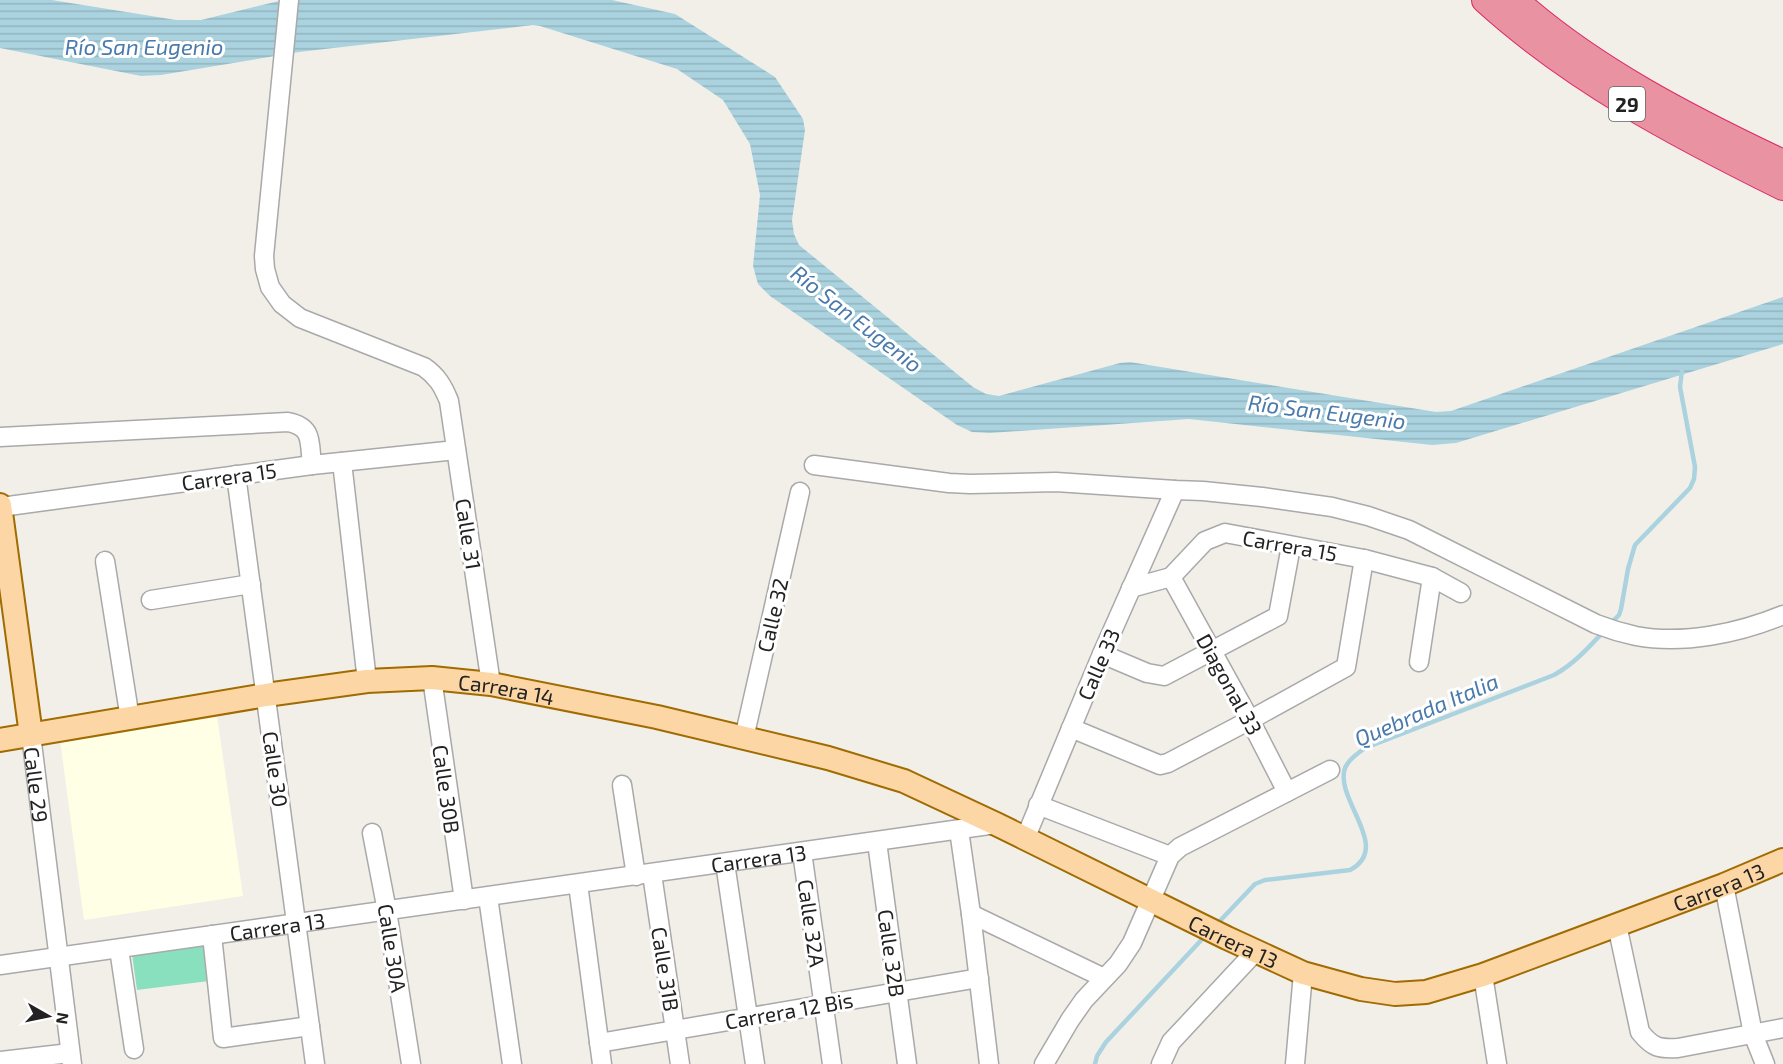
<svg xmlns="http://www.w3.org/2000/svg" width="1783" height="1064" viewBox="0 0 1783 1064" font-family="'Exo 2',sans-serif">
<defs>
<pattern id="water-rules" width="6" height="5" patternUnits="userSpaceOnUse" patternTransform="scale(1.5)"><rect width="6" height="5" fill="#aad3df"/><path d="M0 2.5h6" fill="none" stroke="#92b5bf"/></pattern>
</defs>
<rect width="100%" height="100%" fill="#f2efe9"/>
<!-- education -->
<path fill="#ffffe5" d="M216,709L243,896L84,920L59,732Z"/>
<!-- pitch -->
<path fill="#88e0be" d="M203,945L209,981L137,990L132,954Z"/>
<!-- water -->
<path fill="url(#water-rules)" d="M0,0H52L176,20H201L283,0H612L675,14L775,77L803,119L805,130L792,220L794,234L799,245L973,387L986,394L999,396L1120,363L1130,362L1436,412L1451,411L1783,297V344L1456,443L1432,445L1189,419L990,433L972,432L957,425L770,296L758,284L753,266L760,195L750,144L723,100L677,69L540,26L533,25L299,52L161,75L141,76L0,48Z"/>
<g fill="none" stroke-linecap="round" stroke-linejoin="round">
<!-- stream -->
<path stroke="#aad3df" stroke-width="4.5" d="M1609,625L1619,615L1621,609L1628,569L1635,545L1690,488L1694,479L1695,467L1680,387L1682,370
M1216,925L1255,884L1265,880L1350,870C1393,847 1334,800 1345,768C1349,759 1357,754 1365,748L1554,675C1574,664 1588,648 1604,631
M1095,1064L1097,1056L1106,1042L1206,935"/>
<defs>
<g id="minor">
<path d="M289,0L264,256L265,269L270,287L282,304L300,318L424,367C437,376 443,386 449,401L491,684"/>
<path d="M0,437L288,422C314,427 309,443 312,465"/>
<path d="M342,462L367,681"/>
<path d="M814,465L949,483L970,484L1056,482L1175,490L1203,491L1262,497L1332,507L1368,516L1409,530L1596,624C1609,629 1622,633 1636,636C1684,645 1739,633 1783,615"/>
<path d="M236,475L315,1064"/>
<path d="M1,507L312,465L456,450"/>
<path d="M105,561L130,719"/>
<path d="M1171,577L1250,720L1287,792"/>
<path d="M1131,588L1171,577L1205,541L1225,533L1364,559L1432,577L1461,593"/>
<path d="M151,600L251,584"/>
<path d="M1102,654L1147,673L1164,676L1278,616L1291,546"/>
<path d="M1419,662L1432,577"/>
<path d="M432,678L464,900"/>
<path d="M1071,728L1160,765L1168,763L1250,720L1346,667L1364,559"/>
<path id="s1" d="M31,735L72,1064"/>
<path d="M744,738L800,492"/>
<path d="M622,785L636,876"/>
<path d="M1038,805L1170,856"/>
<path d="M959,830L971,914L989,1064"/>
<path d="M372,833L387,911L411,1064"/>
<path d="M1025,839L1102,654L1175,490"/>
<path d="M877,842L907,1064"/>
<path d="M802,852L832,1064"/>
<path d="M725,863L755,1064"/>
<path d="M652,874L680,1064"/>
<path d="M578,884L602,1064"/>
<path d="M1724,885L1753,1034L1765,1064"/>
<path d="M488,897L512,1064"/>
<path d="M971,914L1104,978"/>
<path d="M1617,925L1640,1032C1653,1048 1659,1049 1678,1048L1783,1028"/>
<path d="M212,935L223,1038L310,1026"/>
<path d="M119,949L134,1049"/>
<path id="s2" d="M0,965L996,824"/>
<path d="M1483,975L1497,1064"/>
<path d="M599,1043L979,978"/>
<path d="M0,1061L70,1053"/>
<path d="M1044,1064L1070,1020L1084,1000L1118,964L1132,943L1170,856L1180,847L1330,770"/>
<path d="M1161,1064L1171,1042L1255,952"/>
<path d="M1295,1064L1303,973"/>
</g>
<g id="major">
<path d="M0,505L31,735"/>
<path id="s3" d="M0,740L266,695L367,681L432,678L491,684L657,717L828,758L904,781L996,824L1227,938L1303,973L1361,989L1395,994L1426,992L1483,975L1724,885L1783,860"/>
</g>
<path id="highway" d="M1485,0C1573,80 1678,135 1783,187
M1515,0C1592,69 1690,119 1783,163"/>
</defs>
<!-- minor casing -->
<use href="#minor" stroke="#a9a9a9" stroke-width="21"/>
<!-- major casing -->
<use href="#major" stroke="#a06b00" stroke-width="26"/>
<!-- highway casing -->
<use href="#highway" stroke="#dc2a67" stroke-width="28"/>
<!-- minor -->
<use href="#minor" stroke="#fff" stroke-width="18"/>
<!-- major -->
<use href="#major" stroke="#fcd6a4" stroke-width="22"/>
<!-- highway -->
<use href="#highway" stroke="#e892a2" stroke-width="26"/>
</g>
<g text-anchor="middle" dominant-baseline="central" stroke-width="6" stroke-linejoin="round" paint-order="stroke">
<!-- shield labels -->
<rect fill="#fff" stroke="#646464" stroke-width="1.5" x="1609" y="87" width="36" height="34" rx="4.5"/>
<g font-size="20" font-weight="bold" fill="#222">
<text x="1627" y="104">29</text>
</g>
<!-- street labels -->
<g font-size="21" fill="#222" stroke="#fff">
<text transform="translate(229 476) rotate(-8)">Carrera 15</text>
<text transform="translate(469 534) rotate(81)">Calle 31</text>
<text transform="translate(1290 545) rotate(10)">Carrera 15</text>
<text transform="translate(772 615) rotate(-77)">Calle 32</text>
<text transform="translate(1098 664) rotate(-67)">Calle 33</text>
<text transform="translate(1230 684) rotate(61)">Diagonal 33</text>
<text stroke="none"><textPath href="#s3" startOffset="512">Carrera 14</textPath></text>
<text transform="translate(276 769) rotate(82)">Calle 30</text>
<text stroke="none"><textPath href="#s1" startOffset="50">Calle 29</textPath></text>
<text transform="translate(447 789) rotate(82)">Calle 30B</text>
<text stroke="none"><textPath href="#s2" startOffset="766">Carrera 13</textPath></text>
<text stroke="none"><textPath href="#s3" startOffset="1800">Carrera 13</textPath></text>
<text transform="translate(812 923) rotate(82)">Calle 32A</text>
<text stroke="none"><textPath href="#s2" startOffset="280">Carrera 13</textPath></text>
<text stroke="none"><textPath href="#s3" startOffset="1287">Carrera 13</textPath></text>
<text transform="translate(393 948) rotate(81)">Calle 30A</text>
<text transform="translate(892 953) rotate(82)">Calle 32B</text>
<text transform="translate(666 969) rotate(81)">Calle 31B</text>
<text transform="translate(789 1010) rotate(-10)">Carrera 12 Bis</text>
</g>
<!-- water labels -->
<g font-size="22" font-style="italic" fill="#4a7aab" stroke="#fff">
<text x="144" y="46">Río San Eugenio</text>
<text transform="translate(857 318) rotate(38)">Río San Eugenio</text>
<text transform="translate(1327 411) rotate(7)">Río San Eugenio</text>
<text transform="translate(1426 709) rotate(-23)">Quebrada Italia</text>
</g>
</g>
<!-- north arrow -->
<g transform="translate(48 1016) rotate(99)" stroke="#ffffff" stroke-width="4.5" paint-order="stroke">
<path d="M0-4.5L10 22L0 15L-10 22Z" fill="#222222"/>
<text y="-9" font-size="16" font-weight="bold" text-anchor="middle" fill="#222222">N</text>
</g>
</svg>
